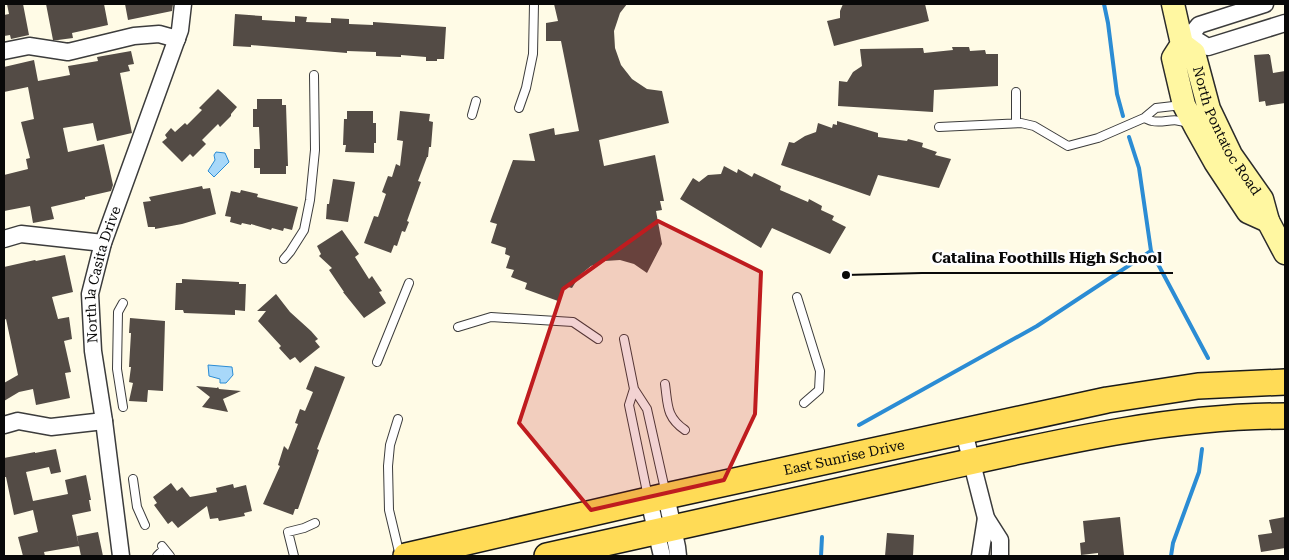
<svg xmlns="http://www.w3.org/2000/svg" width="1289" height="560" viewBox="0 0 1289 560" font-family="'Roboto Serif',serif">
<rect width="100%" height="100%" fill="#fffbe6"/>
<!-- water -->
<path fill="#a8d8f9" stroke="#2b8cd4" d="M216,152L225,153L229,162L214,177L208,171L215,160L214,155Z
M208,365L232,367L233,375L226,383H220V379L209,376Z"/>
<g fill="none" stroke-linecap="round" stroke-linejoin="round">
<!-- stream -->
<path stroke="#2b8cd4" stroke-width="4" d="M1104,4L1108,23L1117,94L1123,116
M1129,137L1139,168L1151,251L1208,358
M859,425L1037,326L1151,251
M821,556L822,537
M1171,556L1173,543L1199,472L1202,449"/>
</g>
<!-- building -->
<path fill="#534b45" d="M7,4H23L29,35L11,39L10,35L4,36V15L9,14Z
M46,4H104L108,25L72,33L73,38L58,40H53Z
M125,4H173L172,11L128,20Z
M554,4H627L620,13L614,31L615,48L621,65L632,79L647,89L662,91L669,123L599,140L604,166L655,155L664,201H660L662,210L656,211L662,244L647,273L634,264L620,260L605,261L591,266L580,275L572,288L564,286L558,301L525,289L527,283L511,277L514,270L506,268L510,256L505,254L506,248L491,243L497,224L490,222L513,160L535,161L529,134L554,128L555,135L579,131L561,41H546V23L558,21Z
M843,4H925L929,21L834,46L827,21L840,18V11Z
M235,14L262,16V20L295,22V16L307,17L306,22L331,23V18L349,19V24L373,25V22L446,27L444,59H437V61H426V57L401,55V57L376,56V52L347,51V53L251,45V47L233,46Z
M952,47H969L970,51L985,50L986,54H998V86L934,90L933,112L838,106L839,81L847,82L853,72L862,66L860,49L923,48L924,53L953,50Z
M131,51L134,64L128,65L130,71L120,73L132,133L97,141L93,123L63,128L68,152L104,144L113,185L111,191L85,197V199L51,207L54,219L33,223L30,206L4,211V175L28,169L26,159L30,158L21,122L34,119L28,87L4,92V67L34,60L38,81L70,75L68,66L98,61L97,57Z
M1269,54V55H1270L1273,73L1285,71V103L1266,106L1265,101L1259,102L1254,55Z
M218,89L237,107L231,114V116L220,127L218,124L202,140L206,144L193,157L190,154L182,162L162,142L167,138L165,135L171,128L175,132L185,123L187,125L202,110L199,108Z
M257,99H282V105H286L288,166H286V174H260V168H254V149H260L259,127H253V109H257Z
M347,111H373V123H376V143H374V153L345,152L346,145H343L344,119H347Z
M400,111L430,114L429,121L433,122L431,147H429L428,157H427L418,181L421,182L407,221L409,222L405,232L402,231L397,246L394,245L391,253L364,243L374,216L378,217L386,194L382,192L388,176L392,177L396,164L400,166L403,141L397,140Z
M837,121L878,133V137L907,141L908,139L923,143L922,147L937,152L935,155L951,159L939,188L878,175L870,196L781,165L789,142L794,143L805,136L816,132L818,123L832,128L833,124L837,125Z
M724,166L737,173L738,169L752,177L754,173L781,186L780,190L808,202L809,199L822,206L821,210L834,216L832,220L846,227L830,254L772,228L761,248L680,199L693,178L699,182L708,175L721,174Z
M333,179L355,182L348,222L326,219L327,204H329Z
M202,186L203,189L210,188L216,214L182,224L155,229V227H148L143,202L151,201L149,197Z
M241,190L258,194L257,197L298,207L292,230L284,228L283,231L272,228L271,230L251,224V225L242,223L241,225L230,222L231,217L225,216L231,191L240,193Z
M342,230L359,254L355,257L369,279L372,276L382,291L379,292L386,303L364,318L343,292H344L329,270L332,268L319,256L321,254L317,246Z
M65,255L73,292L52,297L58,319L69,317L72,339L64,341L71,372L65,373L70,398L36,405L33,389L19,392L4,401V383L18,375L6,319L4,320V267L35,260L36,261Z
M182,279L239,282V284H246L245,311L235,310V315L184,313L183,310H175L176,283H182Z
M276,294L290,312L311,331L318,339L315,341L320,347L300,363L295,357L290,360L279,348L281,346L258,321L266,311H257Z
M130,318L165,321L163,391L148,390L147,402L129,401L133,383L129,382L131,367H129L131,333H129Z
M315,366L345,377L317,449L319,450L298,509H295L293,515L263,504L280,466L278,465L284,446L288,450L298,424L295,423L300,409L305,411L313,392L306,389Z
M196,386L217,388L218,387L219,389L241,391L223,399L228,412L202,407L210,397Z
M56,449L61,472L51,474L49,467L26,472L33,501L68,494L65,480L86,475L91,500H89L91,511L72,515L79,546L44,552L45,556H23L18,537L38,532L33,510L14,515L6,477H4V458L35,452V453Z
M171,483L177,491L182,487L190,497L217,492L216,488L233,484L234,488L246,485L252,511L244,513L245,516L219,521L218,518L210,519L207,506L178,528L172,521L168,524L154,505L157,503L153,497Z
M1120,517L1124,555L1106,556H1098V553L1081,555L1080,543L1085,542L1083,521Z
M1285,517V548L1261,552L1258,535L1272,533L1269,520Z
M98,532L103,556H81L77,536Z
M887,533L914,535L913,556H885Z"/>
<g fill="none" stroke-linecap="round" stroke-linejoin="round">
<defs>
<path id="lane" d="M1182,105L1156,108L1144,118C1147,119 1149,120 1152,121C1165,124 1173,116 1189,124
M519,108L526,88L533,54L534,4
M472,115L476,101
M1016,123V92
M939,127L1021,123L1034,126L1068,146L1098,138L1144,118
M284,259L290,252L304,230L310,200L315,150L314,75
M797,297L820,371L819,390L804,403
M458,327L491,317L573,322L598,339
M624,339L634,389
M377,362L409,283
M665,384C668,405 666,417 685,430
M123,407L117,369L118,312L123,303
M398,419L390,445L388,466L389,510L400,556
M133,479L137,507L145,525
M648,497L629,405L634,389L647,409L666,494
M162,546L170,556
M157,556L164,549
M294,556L288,532L304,528L315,523"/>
<g id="street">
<path d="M1190,36L1208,47L1285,23"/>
<path d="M1180,39L1190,36L1199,25L1265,4"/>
<path d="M4,51L29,46L68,52L134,36L159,34L177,39"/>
<path d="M4,239L21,234L103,243"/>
<path d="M4,425L18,421L51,427L104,421"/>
<path d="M964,432L986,518L1000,540V556"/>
<path d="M666,496L677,547L678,556"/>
<path d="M649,500L662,556"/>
<path id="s1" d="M121,556L104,421L93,351L90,294L103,243L180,30L183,4"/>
<path d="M980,556L986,518"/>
</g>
<g id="secondary">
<path id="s2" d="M1173,4L1182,44L1194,53L1209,109L1231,155L1262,199L1268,221L1248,212L1215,162L1196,128L1184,105L1173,58L1182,44"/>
<path d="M1268,221L1285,253"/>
</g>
<g id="primary">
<path id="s3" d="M406,556L666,496L1107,400L1198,386L1285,382"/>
<path d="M547,556C673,528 798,500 924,472C1043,446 1162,416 1285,416"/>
</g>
</defs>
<!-- lane casing -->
<use href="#lane" stroke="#3c3c3c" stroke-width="10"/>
<!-- street casing -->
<use href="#street" stroke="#3c3c3c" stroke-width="19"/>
<!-- secondary casing -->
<use href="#secondary" stroke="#2b2b2b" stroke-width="25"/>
<!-- primary casing -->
<use href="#primary" stroke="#1a1a1a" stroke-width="28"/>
<!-- lane -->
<use href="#lane" stroke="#fff" stroke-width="8"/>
<!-- street -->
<use href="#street" stroke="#fff" stroke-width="16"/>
<!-- secondary -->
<use href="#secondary" stroke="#fff7a1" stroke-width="22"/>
<!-- primary -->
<use href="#primary" stroke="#ffdb56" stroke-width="25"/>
</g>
<!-- marked area -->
<path fill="#bf1c1f" fill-opacity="0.2" stroke="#bf1c1f" stroke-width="4" stroke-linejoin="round" d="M658,221L761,272L755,414L724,480L591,510L519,423L563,289Z"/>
<g text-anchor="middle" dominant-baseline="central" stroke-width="5" stroke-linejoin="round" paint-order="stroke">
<!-- street labels -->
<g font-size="14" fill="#090909" stroke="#fff">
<text stroke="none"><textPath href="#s2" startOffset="141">North Pontatoc Road</textPath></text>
<text stroke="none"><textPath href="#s1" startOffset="285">North la Casita Drive</textPath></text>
<text stroke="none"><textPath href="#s3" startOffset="449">East Sunrise Drive</textPath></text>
</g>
</g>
<!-- callouts -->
<path fill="none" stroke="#090909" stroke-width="2" d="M846 275L922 273H1173"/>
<circle fill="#090909" stroke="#fff" stroke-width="2" cx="846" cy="275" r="5"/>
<g font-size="15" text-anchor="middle" font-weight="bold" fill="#090909" stroke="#fff" stroke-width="5" stroke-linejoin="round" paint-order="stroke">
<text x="1047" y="263">Catalina Foothills High School</text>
</g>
<!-- border -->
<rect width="1289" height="560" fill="none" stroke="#090909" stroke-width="10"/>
</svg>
